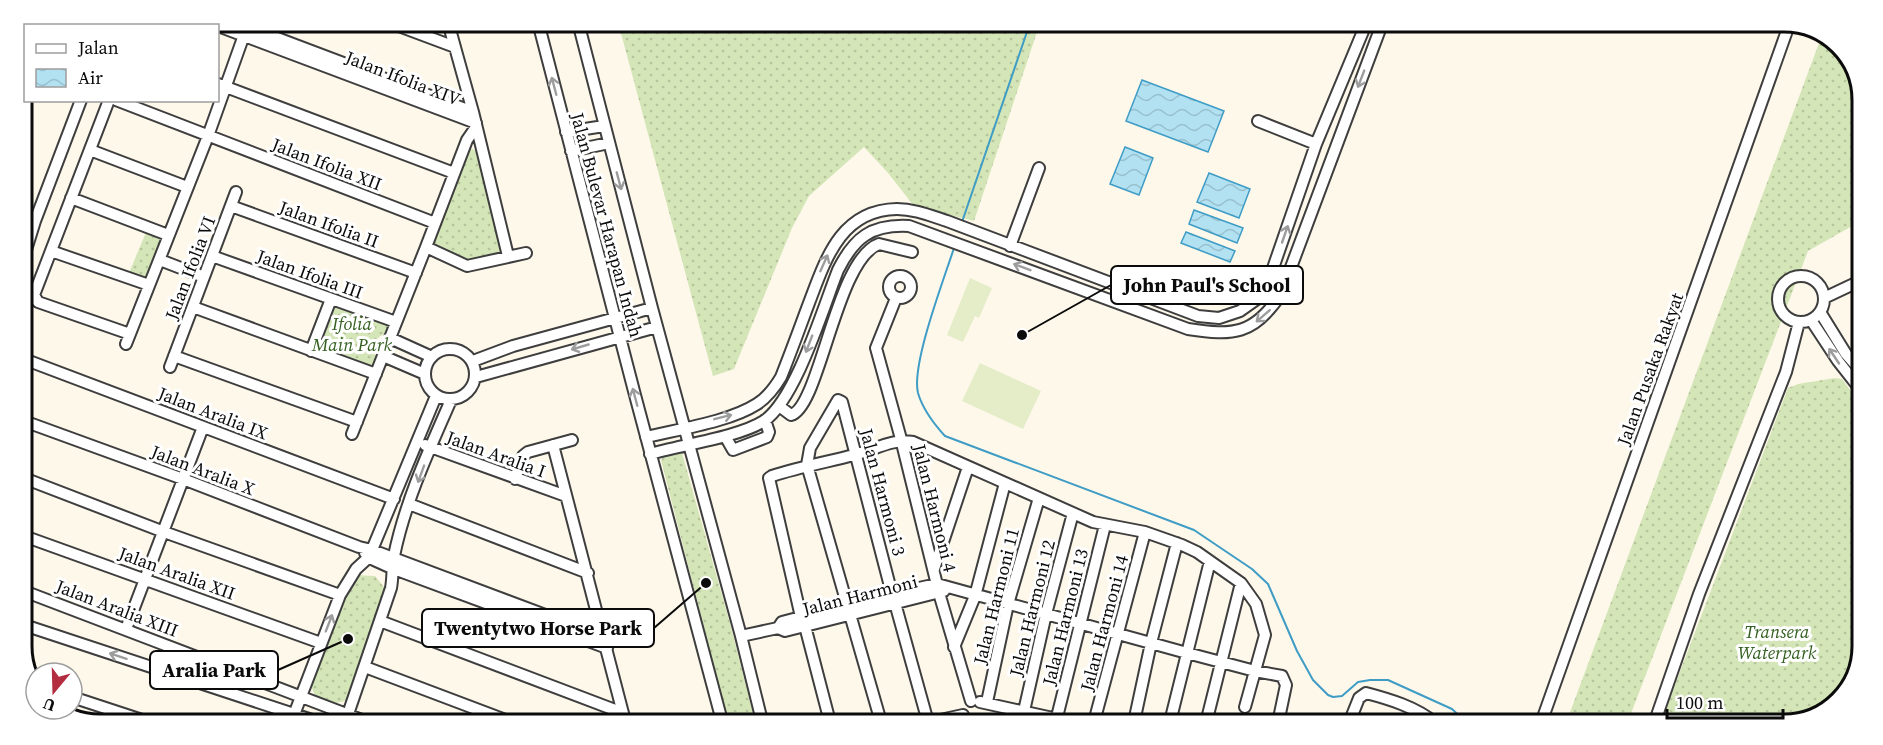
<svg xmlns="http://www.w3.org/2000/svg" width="1883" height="745" viewBox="0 0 1883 745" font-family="'Source Serif 4',serif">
<defs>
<pattern id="grass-dots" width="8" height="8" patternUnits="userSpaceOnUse" patternTransform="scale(1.5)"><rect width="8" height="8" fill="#d4e6b7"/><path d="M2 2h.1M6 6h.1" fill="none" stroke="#b5c49c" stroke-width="1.8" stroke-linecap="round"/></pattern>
<pattern id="water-waves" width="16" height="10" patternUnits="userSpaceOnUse" patternTransform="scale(1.5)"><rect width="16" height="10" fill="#b2e1f2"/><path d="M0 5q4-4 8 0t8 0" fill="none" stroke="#98c0ce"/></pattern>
</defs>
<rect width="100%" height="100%" fill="#fef8eb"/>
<!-- grass -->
<path fill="url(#grass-dots)" d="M618,22L1040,23L974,221L914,206L888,173L864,147L809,196L792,228L734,369L713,376Z
M1822,35L1846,52L1862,94L1861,221L1808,251L1627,724L1566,723Z
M473,149L479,154L503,254L472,261L433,245L454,183L468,150Z
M147,230L164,237L148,280L129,273Z
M337,303L392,323L389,333C378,335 374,340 373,352L377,357L373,366L319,346Z
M1835,378L1842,379L1860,403L1858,671L1827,711L1784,724H1660L1788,388L1798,384Z
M682,453L731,627L755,721H728L661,460L663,457Z
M356,575L375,576L384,587V597L352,698C333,707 312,706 311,680L345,588Z"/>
<!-- pitch -->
<path fill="#e4edc8" d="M970,278L992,288L979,318L975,316L963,342L947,335Z
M980,363L1041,391L1023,429L962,401Z"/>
<!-- water -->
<path fill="url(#water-waves)" stroke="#3e9cc5" stroke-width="1.5" d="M1142,80L1224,111L1208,152L1126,121Z
M1125,147L1153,158L1139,195L1110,184Z
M1209,173L1250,189L1239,218L1197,202Z
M1194,210L1243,228L1237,243L1189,224Z
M1186,232L1235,251L1230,262L1181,243Z"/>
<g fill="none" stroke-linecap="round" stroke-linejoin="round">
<!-- stream -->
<path stroke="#3e9cc5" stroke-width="2" d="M962,222L1030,23
M954,248C944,279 911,365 918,393C923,410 933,423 945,436L1194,530L1252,569L1268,584L1297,651L1313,680L1328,695L1333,697L1342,696L1358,682L1370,680H1388L1452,709L1467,723"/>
<defs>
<path id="minor" d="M205,21L217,26
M232,21L473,112
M388,22L455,47
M448,22L473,112L508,256
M538,22L635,395L722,721
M578,22L652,308L741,636L762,721
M119,26L122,21
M149,26L152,21
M218,26L476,123
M218,84L454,173
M109,100L34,295L38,302L130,334
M116,100L435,223
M1258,121L1316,144
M476,127L467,140L426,247L467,266L526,253
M566,132L604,126
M90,150L187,187
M571,151L609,143
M71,198L168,235
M231,206L416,273
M1010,246L1039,168
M51,251L149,285
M212,256L396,322
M160,260L204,277
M21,266L35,221L81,100
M889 287a11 11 0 1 1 22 0a11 11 0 1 1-22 0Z
M1778 299a23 23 0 1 1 46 0a23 23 0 1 1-46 0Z
M896,298L876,348L901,439L939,593L971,701
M1824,298L1860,281
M193,307L376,374
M1820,312L1846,354L1860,370
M1811,320L1838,361L1860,389
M390,338L432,357
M126,344L208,136L244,35
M425 374a25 25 0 1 1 50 0a25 25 0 1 1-50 0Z
M311,351L331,299
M174,356L357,422
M383,356L425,374
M21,358L394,499
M473,361L513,346L652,308
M170,367L236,192
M476,377L657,327
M779,406L791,415C820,407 836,259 879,244L912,252
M21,420L183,479L359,547L372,550L604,637
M352,434L426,247
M725,436L733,450L767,437L769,432L765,420
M646,437C679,429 729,422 757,404C768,397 775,387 781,377C791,352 800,327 809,303C826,258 841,210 897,209C915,209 931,216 947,221L1198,316L1219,318L1240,311L1257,299L1271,274L1316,144L1366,24
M425,445L566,496
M553,445L625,721
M650,454C681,445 739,437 764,421C796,399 823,308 838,270C854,238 871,224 909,226L1188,329C1233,336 1254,335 1281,294L1382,24
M21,477L164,532L340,595
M515,479L523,456L528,452L572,440
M409,504L588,573
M21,535L321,643
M365,553L374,560L394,569L607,648
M934,569L968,467
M937,584L1187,653L1255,671L1282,676L1286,685L1278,723
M21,590L362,720
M895,603L928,722
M801,617L769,478L772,476C799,467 827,462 854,455C875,450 892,438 913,442L1093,522L1145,532L1182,545L1197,552L1241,583L1256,604L1265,635L1245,707
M380,621L623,713
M21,624L312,720
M805,626L830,722
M778,628L785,631L944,591
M126,629L203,427
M741,636L778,628L782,622L801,617L849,607L892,594L937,584
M954,647L975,596L1005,483
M365,667L508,721
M34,685H36
M72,697L142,720
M980,702L1071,722
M987,702L1008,604L1039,498
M1024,711L1046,614L1073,513
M66,714L85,720
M1057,717L1105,525
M292,720L340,595L356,569L369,557L436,396
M346,720L391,588C393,578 392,566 394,556C405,502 429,450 451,400
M881,722L807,465L810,448L838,400L842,402L892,594
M931,722L963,715
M1094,722L1145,532
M1134,722L1151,643L1177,543
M1170,722L1210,561
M1206,723L1241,583
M1349,723L1359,698L1366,693C1389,699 1416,707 1435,723
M1541,723L1789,25
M1654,724L1699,594L1786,372L1799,322"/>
</defs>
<!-- minor casing -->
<use href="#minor" stroke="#3e3e3e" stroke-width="14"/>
<!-- minor -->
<use href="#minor" stroke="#fff" stroke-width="10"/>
</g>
<!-- one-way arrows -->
<defs><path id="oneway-shaft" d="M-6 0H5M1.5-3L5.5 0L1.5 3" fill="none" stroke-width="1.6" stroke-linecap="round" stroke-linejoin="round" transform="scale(1.5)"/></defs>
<g stroke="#9d9d9d">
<use href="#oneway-shaft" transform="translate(1361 79) rotate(111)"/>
<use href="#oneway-shaft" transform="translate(554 86) rotate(-105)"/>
<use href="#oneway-shaft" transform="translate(619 181) rotate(75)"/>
<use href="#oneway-shaft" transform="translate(1285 234) rotate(-71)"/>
<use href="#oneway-shaft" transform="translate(824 263) rotate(-66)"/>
<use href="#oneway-shaft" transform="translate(1022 267) rotate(-159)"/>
<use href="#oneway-shaft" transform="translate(1263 316) rotate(139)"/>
<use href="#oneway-shaft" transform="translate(809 344) rotate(111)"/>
<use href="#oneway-shaft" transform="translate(580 347) rotate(164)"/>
<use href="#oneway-shaft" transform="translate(1834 356) rotate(-124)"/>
<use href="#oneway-shaft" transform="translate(635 397) rotate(-105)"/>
<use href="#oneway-shaft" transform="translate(723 417) rotate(-14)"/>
<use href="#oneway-shaft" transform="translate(421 474) rotate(110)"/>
<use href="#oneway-shaft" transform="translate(329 623) rotate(-69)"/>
<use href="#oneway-shaft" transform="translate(118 656) rotate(-162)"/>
</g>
<g text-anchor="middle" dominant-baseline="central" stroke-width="6" stroke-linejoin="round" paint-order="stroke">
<!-- street labels -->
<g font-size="18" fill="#0b0b0b" stroke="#fff">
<text transform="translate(403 78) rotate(21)">Jalan Ifolia XIV</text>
<text transform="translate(327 164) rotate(21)">Jalan Ifolia XII</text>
<text transform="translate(329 224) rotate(20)">Jalan Ifolia II</text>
<text transform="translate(607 225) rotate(75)">Jalan Bulevar Harapan Indah</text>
<text transform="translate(190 268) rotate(-69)">Jalan Ifolia VI</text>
<text transform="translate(310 274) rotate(20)">Jalan Ifolia III</text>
<text transform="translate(1650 369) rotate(-70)">Jalan Pusaka Rakyat</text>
<text transform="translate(213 413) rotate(21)">Jalan Aralia IX</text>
<text transform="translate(496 454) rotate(20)">Jalan Aralia I</text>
<text transform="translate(203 470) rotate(21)">Jalan Aralia X</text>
<text transform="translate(883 492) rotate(75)">Jalan Harmoni 3</text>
<text transform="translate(935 508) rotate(76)">Jalan Harmoni 4</text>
<text transform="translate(177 573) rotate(20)">Jalan Aralia XII</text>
<text transform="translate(860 595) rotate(-14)">Jalan Harmoni</text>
<text transform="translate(996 596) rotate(-76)">Jalan Harmoni 11</text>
<text transform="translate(117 608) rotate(21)">Jalan Aralia XIII</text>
<text transform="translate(1032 608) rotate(-76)">Jalan Harmoni 12</text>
<text transform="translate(1065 617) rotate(-76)">Jalan Harmoni 13</text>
<text transform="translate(1104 623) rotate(-75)">Jalan Harmoni 14</text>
</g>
<!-- park labels -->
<g font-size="18" font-style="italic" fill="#335f20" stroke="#fff">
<text x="352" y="323">Ifolia<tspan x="352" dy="21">Main Park</tspan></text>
<text x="1777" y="631">Transera<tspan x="1777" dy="21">Waterpark</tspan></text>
</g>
</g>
<!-- crop -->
<path d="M0 0H1883V745H0ZM100 32H1784A68 68 0 0 1 1852 100V646A68 68 0 0 1 1784 714H100A68 68 0 0 1 32 646V100A68 68 0 0 1 100 32Z" fill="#fff" fill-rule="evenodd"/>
<path fill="none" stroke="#0b0b0b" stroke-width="3" d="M100 32H1784A68 68 0 0 1 1852 100V646A68 68 0 0 1 1784 714H100A68 68 0 0 1 32 646V100A68 68 0 0 1 100 32Z"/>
<!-- callouts -->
<path fill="none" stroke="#0b0b0b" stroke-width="2" d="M1022 335L1111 285M706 583L654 628M348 639L278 670"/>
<g fill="#0b0b0b" stroke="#fff" stroke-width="2">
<circle cx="1022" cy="335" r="6"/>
<circle cx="706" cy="583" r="6"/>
<circle cx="348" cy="639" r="6"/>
</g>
<g fill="#fff" stroke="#0b0b0b" stroke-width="2">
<rect x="1111" y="266" width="192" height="38" rx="6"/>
<rect x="422" y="609" width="232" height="38" rx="6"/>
<rect x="150" y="651" width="128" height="38" rx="6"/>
</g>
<g font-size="20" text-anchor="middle" font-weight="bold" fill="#0b0b0b">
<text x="1207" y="292">John Paul's School</text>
<text x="538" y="635">Twentytwo Horse Park</text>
<text x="214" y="677">Aralia Park</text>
</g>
<!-- legend -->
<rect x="24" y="24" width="195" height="78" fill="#ffffff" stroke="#9d9d9d" stroke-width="1.5"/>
<rect x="36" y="44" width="30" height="9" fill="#ffffff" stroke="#9d9d9d" stroke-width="1.5"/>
<text x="78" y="54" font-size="18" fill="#0b0b0b">Jalan</text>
<rect x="36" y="69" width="30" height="18" fill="url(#water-waves)" stroke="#9d9d9d" stroke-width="1.5"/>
<text x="78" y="84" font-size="18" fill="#0b0b0b">Air</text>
<!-- north arrow -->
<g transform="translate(54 691) rotate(199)"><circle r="28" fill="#ffffff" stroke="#9d9d9d" stroke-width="1.5"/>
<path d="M0-4.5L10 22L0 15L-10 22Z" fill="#b32c3f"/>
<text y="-9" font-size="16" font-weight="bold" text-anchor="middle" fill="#0b0b0b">U</text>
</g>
<!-- scale -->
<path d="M1667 709v9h116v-9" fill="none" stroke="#0b0b0b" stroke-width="3"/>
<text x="1676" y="709" font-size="18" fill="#0b0b0b" stroke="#ffffff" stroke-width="4.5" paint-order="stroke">100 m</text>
</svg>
